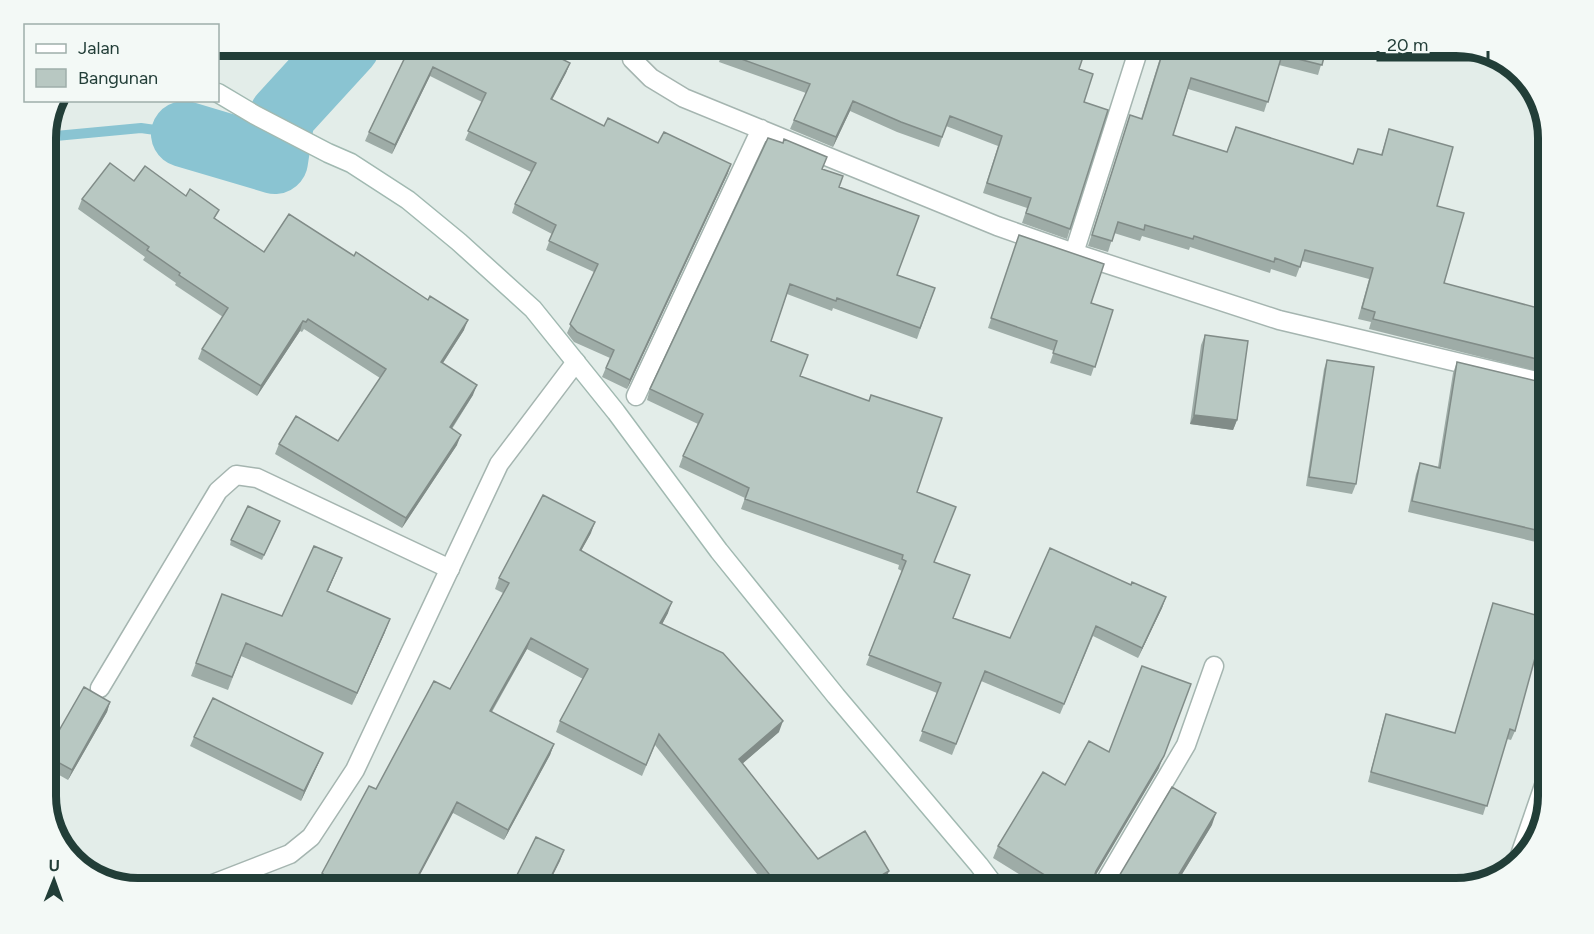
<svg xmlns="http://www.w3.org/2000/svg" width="1594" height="934" viewBox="0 0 1594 934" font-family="Figtree,sans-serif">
<rect width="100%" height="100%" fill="#e3ede9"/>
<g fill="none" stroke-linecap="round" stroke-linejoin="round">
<!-- stream -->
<path stroke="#8ac4d2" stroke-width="10" d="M45,137L141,128L184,134"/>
<!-- river -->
<path stroke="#8ac4d2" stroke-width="66" d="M184,134L275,161L282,116L347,45"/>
<defs>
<path id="service" d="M100,688L218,491L236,475L257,478L450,569"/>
<path id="minor" d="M631,45L632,59L651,78L684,98L997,226L1074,253L1279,320L1549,384
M1074,253L1140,45
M636,396L761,129
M200,889L290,854L311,837L355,770L499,464L576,362
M1101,889L1186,745L1214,666"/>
<path id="tertiary" d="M1518,861L1549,771"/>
<path id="secondary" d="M218,93L255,115L328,153L351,163L408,200L459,242L533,309L616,412L719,551L836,696L979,865L997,889"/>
</defs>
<!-- service casing -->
<use href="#service" stroke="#a5b5b0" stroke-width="21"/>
<!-- minor casing -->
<use href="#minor" stroke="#a5b5b0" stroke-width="21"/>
<!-- tertiary casing -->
<use href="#tertiary" stroke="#a5b5b0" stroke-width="21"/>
<!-- secondary casing -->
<use href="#secondary" stroke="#a1b9b1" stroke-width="21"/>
<!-- service -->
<use href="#service" stroke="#fff" stroke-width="18"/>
<!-- minor -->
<use href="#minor" stroke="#fff" stroke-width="18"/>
<!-- tertiary -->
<use href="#tertiary" stroke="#fff" stroke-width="18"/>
<!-- secondary -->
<use href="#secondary" stroke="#fff" stroke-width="18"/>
</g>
<!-- wall -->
<path fill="#9eaca7" d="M411,45L570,63L566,73L552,100L604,126L658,143L728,173L627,389L602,377L610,358L574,342L567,333L594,272L546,250L552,234L512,213L515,204L531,172L465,140L482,102L430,76L392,154L365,141L369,132Z
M725,45L1040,55L1079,69L1084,102L1070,229L1067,239L1022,223L1027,208L983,193L998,146L946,126L939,147L897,132L850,111L833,147L790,129L806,93L719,62Z
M1164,45H1327L1318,75L1279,65L1264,112L1188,89L1173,135L1227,152L1353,164L1358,149L1381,155L1389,129L1437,206L1444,283L1549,311V374L1369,329L1371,322L1358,319L1369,279L1302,261L1296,277L1271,269L1270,273L1190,247L1189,250L1142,236L1140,241L1114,233L1108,252L1088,246L1130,115L1141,119Z
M822,169L839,187L897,275L935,288L917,339L833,308L832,311L787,294L771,341L800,376L917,492L935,562L954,618L1010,638L1131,585L1166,597L1162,608L1138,658L1093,636L1060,714L981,681L952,755L919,741L937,693L866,665L902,571L898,569L899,565L741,509L745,498L679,467L683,456L698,424L647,400L650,389Z
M134,181L216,219L264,252L464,330L443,363L473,395L452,429L457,445L402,528L275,454L279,444L338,441L380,378L304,329L302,332L300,331L257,396L198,359L202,349L223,317L175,285L176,283L143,260L145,257L78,209L82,199Z
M1019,235L1091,303L1113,310L1091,376L1050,363L1054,351L988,328Z
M1205,335L1237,420L1233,430L1190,424L1201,345Z
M1327,360L1356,484L1352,494L1306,486L1324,369Z
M1457,362L1549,384V545L1408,512L1416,474L1420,463L1438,467L1453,373Z
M278,526L262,560L230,545L231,540Z
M591,533L581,551L668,613L662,624L779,732L742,764L818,859L885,881L872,889H769L655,745L642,776L556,732L560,721L583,679L527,649L492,712L554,744L550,755L504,840L453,813L319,884H318L322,873L376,789L450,689L503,593L495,589L499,578Z
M337,570L328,591L385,632L352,705L241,656L228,690L191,676L222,594L282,616Z
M1493,603L1515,731L1511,740L1507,739L1483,815L1368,782L1383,723L1386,714L1455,733Z
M110,702L107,712L68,780L45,767V756Z
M194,737L319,762L301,801L190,746Z
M1109,752L1159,768L1094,878L1096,883L1100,887L1106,888L1212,825L1173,889H1043L993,858L998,846L1065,785Z"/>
<!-- shaded-wall -->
<path fill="#818c88" d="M570,63L566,73L547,109L551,99Z
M433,67L430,76L392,154L395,145Z
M853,101L850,111L833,147L836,137Z
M731,164L728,173L627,389L630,380Z
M468,320L464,330L437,372L441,362Z
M303,321L300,331L257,396L261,386Z
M477,385L473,395L446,437L450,427Z
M1194,415L1237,420L1233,430L1190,424Z
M461,435L457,445L402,528L406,518Z
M595,522L591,533L576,560L580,550Z
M342,558L337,570L322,604L327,591Z
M1166,597L1162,608L1138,658L1142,648Z
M672,602L668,613L657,634L660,623Z
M390,619L385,632L352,705L357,693Z
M531,638L527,649L486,721L490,711Z
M1191,684L1159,768L1091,883L1096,871Z
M110,702L107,712L68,780L72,770Z
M783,721L779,732L735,770L739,759Z
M554,744L550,755L504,840L508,830Z
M323,753L319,762L301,801L304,791Z
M457,802L453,813L414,886L418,876Z
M1216,813L1212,825L1173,889H1170Z
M564,850L560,861L546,889H545Z
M889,871L885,881L872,889H858Z"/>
<!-- building -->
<path fill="#b8c8c2" stroke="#818c88" stroke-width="1.5" d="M411,45H534L570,63L551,99L604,126L608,118L658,143L664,132L731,164L630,380L606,368L614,350L577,332L570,324L598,264L549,241L556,225L515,204L536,163L468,131L486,93L433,67L395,145L369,132Z
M725,45H1012L1040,55L1043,45H1087L1079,69L1093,74L1084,102L1108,110L1070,229L1026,213L1031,198L987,183L1002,136L950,116L942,137L901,122L853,101L836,137L794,120L810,84L722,52Z
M1165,45H1327L1322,65L1282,55L1268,102L1191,78L1173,135L1227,152L1236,127L1353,164L1358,149L1382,155L1389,129L1453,147L1437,206L1464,213L1444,283L1549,311V362L1373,319L1375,312L1362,308L1373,268L1305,250L1300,267L1275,258L1274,262L1194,236L1193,239L1145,225L1144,230L1118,222L1112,241L1092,235L1130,115L1142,119Z
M768,138L783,143L784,139L827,157L822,169L843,176L839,187L919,216L897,275L935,288L920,328L837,298L836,301L790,284L771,341L808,355L800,376L869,401L871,395L942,418L917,492L956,507L934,562L970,575L953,618L1010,638L1050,548L1131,585L1132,582L1166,597L1142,648L1096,626L1064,704L985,671L956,744L922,731L941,683L869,655L906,561L902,559L903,555L745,499L749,488L683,456L703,414L650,389Z
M110,163L134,181L145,166L186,196L190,189L219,210L214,218L264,252L289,214L354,256L356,252L428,300L430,296L468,320L441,362L477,385L450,427L461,435L406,518L279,444L296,416L338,441L386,369L308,319L306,322L303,321L261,386L202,349L228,308L179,275L180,273L147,250L149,247L82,199Z
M1019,235L1104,264L1091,303L1113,310L1095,367L1053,353L1057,341L991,318Z
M1205,335L1248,341L1237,420L1194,415Z
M1327,360L1374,367L1356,484L1309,477Z
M1457,362L1549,384V533L1412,501L1420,463L1440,468Z
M543,495L595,522L580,550L672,602L660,623L723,653L783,721L739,759L818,859L865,831L889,871L858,889H779L780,888L659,734L646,765L560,721L588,669L531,638L490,711L554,744L508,830L457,802L418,876L439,889H316L324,875L322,873L369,786L376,789L434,681L450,689L509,583L499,578Z
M248,506L280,521L264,555L231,540Z
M314,546L342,558L327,591L390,619L357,693L246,643L232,677L196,663L222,594L282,616Z
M1493,603L1546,618L1515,731L1510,729L1487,806L1371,772L1386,714L1455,733Z
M1142,666L1191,684L1164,756L1096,871L1094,877L1096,883L1100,887L1106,888L1115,883L1172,787L1216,813L1170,889H1067L998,846L1043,772L1065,785L1089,741L1109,752Z
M84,687L110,702L72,770L45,755Z
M213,698L323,753L304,791L194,737Z
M536,837L564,850L545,889H510Z"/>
<!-- crop -->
<path d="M0 0H1594V934H0ZM138 56H1456A82 82 0 0 1 1538 138V796A82 82 0 0 1 1456 878H138A82 82 0 0 1 56 796V138A82 82 0 0 1 138 56Z" fill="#f3f9f6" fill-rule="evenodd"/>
<path fill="none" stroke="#223e38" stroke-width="8" d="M138 56H1456A82 82 0 0 1 1538 138V796A82 82 0 0 1 1456 878H138A82 82 0 0 1 56 796V138A82 82 0 0 1 138 56Z"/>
<!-- legend -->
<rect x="24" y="24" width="195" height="78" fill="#f3f9f6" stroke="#9faeaa" stroke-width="1.5"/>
<rect x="36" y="44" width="30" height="9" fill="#ffffff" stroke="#9faeaa" stroke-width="1.5"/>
<text x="78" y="54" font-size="18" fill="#223e38">Jalan</text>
<rect x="36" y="69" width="30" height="18" fill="#b8c8c2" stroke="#9faeaa" stroke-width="1.5"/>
<text x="78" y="84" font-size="18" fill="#223e38">Bangunan</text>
<!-- north arrow -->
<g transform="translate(54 880) rotate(1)" stroke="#f3f9f6" stroke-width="4.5" paint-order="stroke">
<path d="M0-4.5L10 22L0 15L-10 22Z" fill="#223e38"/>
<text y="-9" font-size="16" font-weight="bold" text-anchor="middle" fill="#223e38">U</text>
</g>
<!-- scale -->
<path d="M1378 51v9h110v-9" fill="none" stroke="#223e38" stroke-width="3"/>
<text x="1387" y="51" font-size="18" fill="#223e38" stroke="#f3f9f6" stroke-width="4.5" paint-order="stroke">20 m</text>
</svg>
